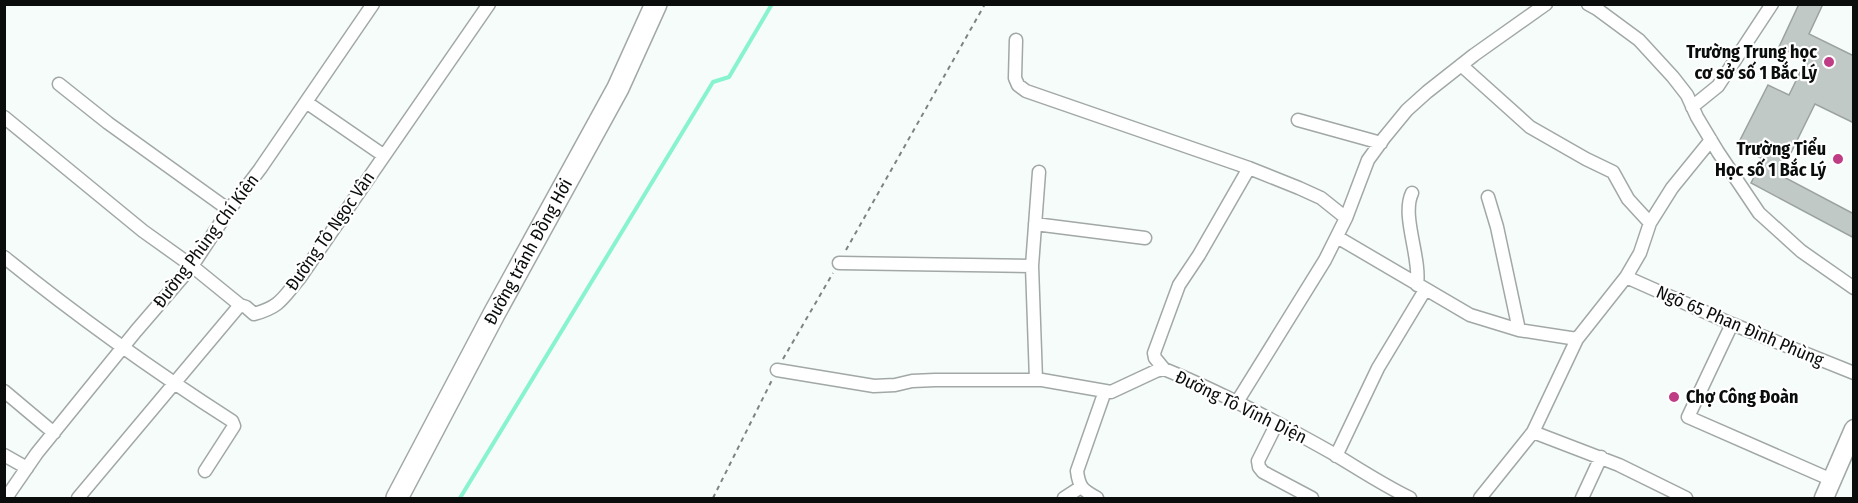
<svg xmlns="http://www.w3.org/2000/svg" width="1858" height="503" viewBox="0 0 1858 503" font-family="'Fira Sans Condensed',sans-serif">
<rect width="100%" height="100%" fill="#f5fcf9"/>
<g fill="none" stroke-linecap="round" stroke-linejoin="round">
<!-- stream -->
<path stroke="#88f3cf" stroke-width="4" d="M460,498L713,82L729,77L772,4"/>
</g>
<!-- building -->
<path fill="#c1c9c6" stroke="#9ba29f" stroke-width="1.5" d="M1799,4H1823L1809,34L1854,56V123L1815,104L1780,175L1854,214V238L1751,183L1763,159L1737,146L1768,85L1789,95L1806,60L1779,47Z"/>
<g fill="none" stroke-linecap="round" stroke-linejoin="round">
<defs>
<path id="street" d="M1588,4L1597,9L1639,40L1673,77L1687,95L1697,117L1718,152L1759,213L1801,251L1854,288
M1016,40L1015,78L1018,85L1026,91L1249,168L1299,188L1321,198L1346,218
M1461,65L1530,127L1586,159L1613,172L1628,199L1650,223
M59,84L108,123L229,210
M306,102L383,155
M1692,107L1718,86L1772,4
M4,117L143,231L192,266L240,305
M1298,120L1381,143
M1412,193C1401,216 1421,257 1417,285
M1488,197L1497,227L1519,330
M1035,224L1145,238
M1337,237L1470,315L1519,330L1577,339
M4,257C77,316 154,371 232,421L234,426L205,471
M839,263L1032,266
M1626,277L1732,324L1854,373
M1732,324L1688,417L1832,480
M1164,369L1155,358L1154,353L1179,285L1199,255L1249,168
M777,370L874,386L895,385L912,381L935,380H1042L1111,392L1156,371L1164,369C1223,393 1279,423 1334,454C1359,469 1383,485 1410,498
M1036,380L1032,266L1039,172
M4,391L54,433
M1237,402L1325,260L1346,218L1368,160L1384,138L1407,110L1427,92L1474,55L1546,4
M1277,423L1258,461L1259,467L1263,472L1312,498
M1533,432L1619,465L1686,498
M4,455L27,468
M1336,456L1378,368L1425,290
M6,498L37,453L136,331L192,266L229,210L260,169L373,4
M78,498L240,305L246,307L254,314C280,307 282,299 299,279L489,4
M1064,498L1081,487
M1097,498C1083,490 1079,488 1077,471L1105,391
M1480,498L1533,432L1577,339L1626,277L1640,253L1650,223L1672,188L1711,140
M1582,498L1601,457"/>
<path id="primary" d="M1824,498L1854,429"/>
<g id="highway">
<path id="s1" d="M397,498L494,314L618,88L656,4"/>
</g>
</defs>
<!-- street casing -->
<use href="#street" stroke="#a1a8a5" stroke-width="15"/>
<!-- primary casing -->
<use href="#primary" stroke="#a1a8a5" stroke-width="21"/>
<!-- highway casing -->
<use href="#highway" stroke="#a1a8a5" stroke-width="24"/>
<!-- path -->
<path stroke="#7e8381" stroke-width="2" stroke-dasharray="4.5 4.5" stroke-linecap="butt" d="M846,250L985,4
M783,359L833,273
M713,498L772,380"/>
<!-- street -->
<use href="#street" stroke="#fff" stroke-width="12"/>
<!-- primary -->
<use href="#primary" stroke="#fff" stroke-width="18"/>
<!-- highway -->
<use href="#highway" stroke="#fff" stroke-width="21"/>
</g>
<!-- markers -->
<g fill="#bf3d85" stroke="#fff" stroke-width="2">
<circle cx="1829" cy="62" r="6"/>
<circle cx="1838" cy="159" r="6"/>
<circle cx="1674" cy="397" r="6"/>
</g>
<g text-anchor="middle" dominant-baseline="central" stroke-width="4.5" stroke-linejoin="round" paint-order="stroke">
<!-- poi labels -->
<g font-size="18" font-weight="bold" fill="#0a0d0c" stroke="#fff" text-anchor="end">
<text x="1817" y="52">Trường Trung học<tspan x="1817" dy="21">cơ sở số 1 Bắc Lý</tspan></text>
<text x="1826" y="149">Trường Tiểu<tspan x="1826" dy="21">Học số 1 Bắc Lý</tspan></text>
<text x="1686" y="397" text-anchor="start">Chợ Công Đoàn</text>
</g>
<!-- street labels -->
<g font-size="18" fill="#0a0d0c" stroke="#fff">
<text transform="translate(330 231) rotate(-55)">Đường Tô Ngọc Vân</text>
<text transform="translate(206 241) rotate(-53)">Đường Phùng Chí Kiên</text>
<text stroke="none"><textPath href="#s1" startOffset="279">Đường tránh Đồng Hới</textPath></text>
<text transform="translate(1740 326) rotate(23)">Ngõ 65 Phan Đình Phùng</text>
<text transform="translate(1241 407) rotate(26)">Đường Tô Vĩnh Diện</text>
</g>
</g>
<!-- border -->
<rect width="1858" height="503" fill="none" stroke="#0a0d0c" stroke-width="12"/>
</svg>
